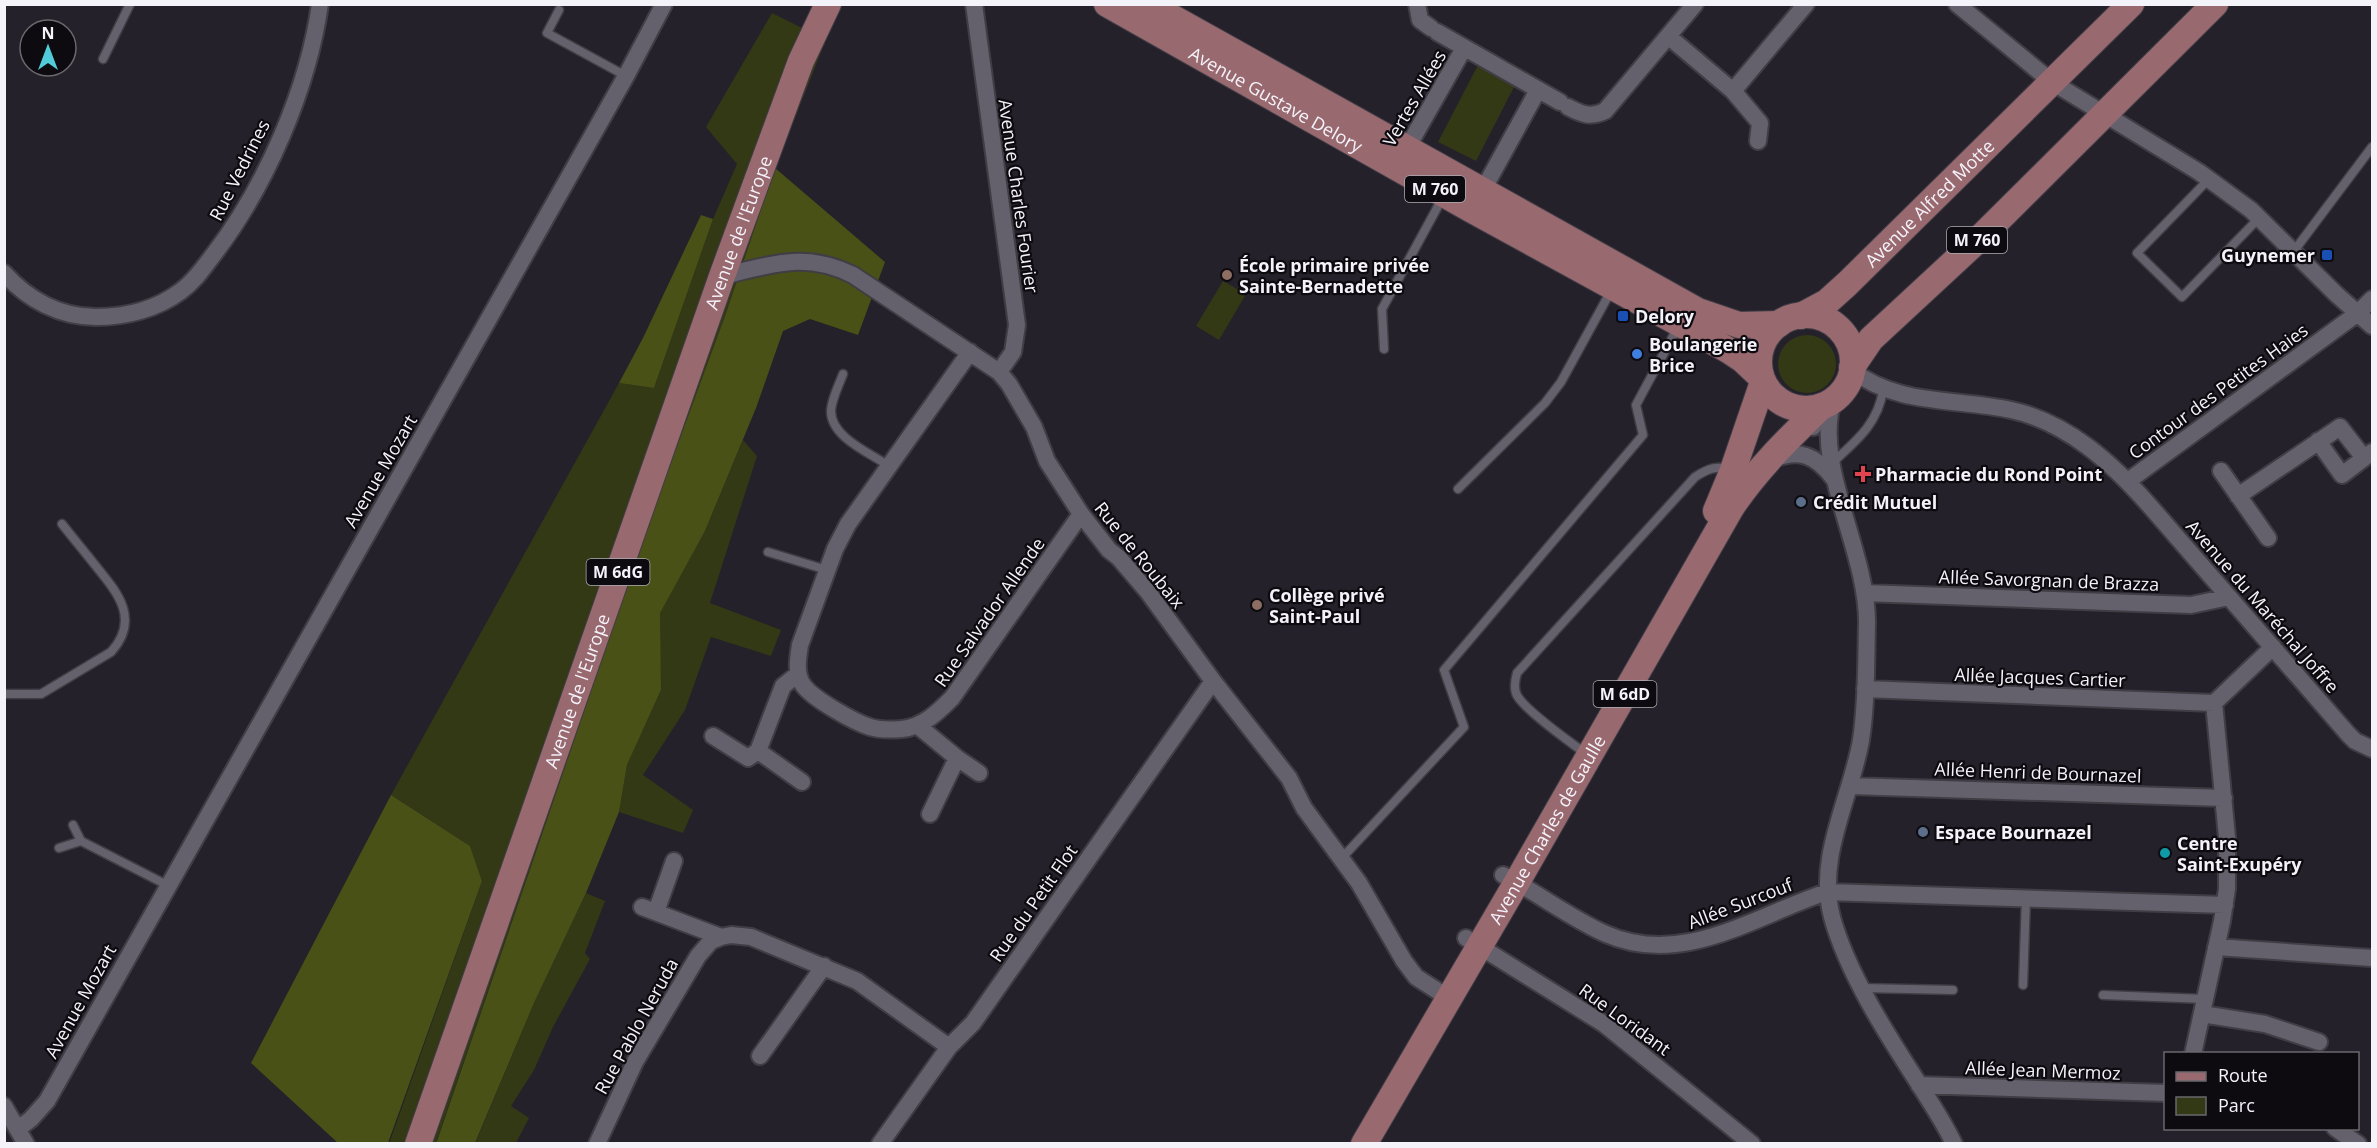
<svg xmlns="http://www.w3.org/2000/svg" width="2377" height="1148" viewBox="0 0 2377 1148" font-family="'Open Sans',sans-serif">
<rect width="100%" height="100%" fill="#24212a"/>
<!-- green -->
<path fill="#333915" d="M772,13L826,40L775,168L725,316L645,533L436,1143L389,1144L482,881L470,846L391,795L619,383L654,388L713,219L737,164L706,127Z
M1478,65L1515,85L1476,161L1438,142Z
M1223,281L1246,294L1219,340L1196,326Z
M1778 364a29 29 0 1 1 58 0a29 29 0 1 1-58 0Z
M743,440L757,456L710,603L781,630L771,656L711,637L685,710L643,775L693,810L683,833L619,812L627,765L661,690L659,613L705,531Z
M586,893L605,901L585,953L590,959L553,1027L534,1070L511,1106L529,1118L516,1143L475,1144L534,1003Z"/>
<!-- forest -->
<path fill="#495116" d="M775,168L885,262L858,335L810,319L783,331L756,408L705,531L660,613L661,690L627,765L619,812L586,893L534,1003L475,1143L436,1144L645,533L725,316Z
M701,215L713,219L654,388L619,383L643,338Z
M391,795L470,846L482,881L388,1143H338L251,1063Z"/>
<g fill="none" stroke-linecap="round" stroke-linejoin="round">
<defs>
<path id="lane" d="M559,10L547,33L626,76
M103,59L130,4
M2209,179L2137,253L2182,297L2260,217
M2294,251L2372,147
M1384,349L1382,309L1443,197
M843,374C839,385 832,398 831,410C830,437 870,453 889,466
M1832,463C1856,441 1878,424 1883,390
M1458,489L1545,403L1561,382L1612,289
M768,552L827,570
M4,694H41L111,652C141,619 117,592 95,565C84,551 73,538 62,524
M1578,748C1562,736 1528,712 1518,697C1513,690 1515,680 1517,673L1695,477C1709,468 1715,466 1732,469
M73,825L81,841L167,885
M59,848L81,841
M1341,859L1464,727L1444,670L1643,435L1636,405L1679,325
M2023,985L2026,898
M1862,988L1953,990
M2103,995L2205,999"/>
<path id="street" d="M974,4L1017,325L1013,352L999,372
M1417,4L1420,20L1431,28
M1957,4L2052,82L2199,172L2251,210L2336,294L2372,326
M1437,32L1560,102
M1668,36L1733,91
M1568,107C1581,114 1590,118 1605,111L1695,4
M1758,141L1760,123L1733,91L1806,4
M1402,157L1464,48
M1478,199L1538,90
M4,273C28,300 60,317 96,317C126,317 157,309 181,291C195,281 204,267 214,254C266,186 308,89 320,4
M722,276C771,265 805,251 853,275L999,372L1009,384L1034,427L1047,461L1081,514L1109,550L1119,558L1148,592L1213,681L1289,778L1304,808L1359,883L1404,961L1416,977L1450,999
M970,352L848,524L835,549L800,645C798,658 795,673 803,685C813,699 854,722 870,727C880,730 891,730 902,729C923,727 938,712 952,698L1081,514
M1852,370C1897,406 1957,398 2011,410C2067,422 2112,463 2149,505L2348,734L2355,741L2372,749
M1833,400C1813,466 1867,550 1867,622C1866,661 1867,701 1861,740C1851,798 1816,857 1832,917C1847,972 1886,1033 1917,1081C1930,1102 1944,1122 1954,1144
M1786,404L1813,427
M2318,441L2342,475L2372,452
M1771,460C1799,448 1816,455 1834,479
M2221,471L2268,538
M2128,481L2358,313L2372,299
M2238,496L2340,427L2364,458
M1865,593L2191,605L2229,597
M1865,689L2214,703
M917,725L957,758L979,773
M713,736L748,758L758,751L802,782
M758,751L783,686L798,674
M1850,786L2224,798
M930,814L957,758
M1503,875C1538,893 1570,918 1606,934C1683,968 1756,915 1827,892L2225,905
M642,907L721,937
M656,912L674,861
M1466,938L1604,1024L1752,1144
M2216,947L2372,958
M2202,1014L2265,1024L2319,1042
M2193,1054L2222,921L2227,889V837L2214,703L2273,647
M760,1056L824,966
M1919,1085L2166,1093
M4,1106L26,1144
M2335,1128L2358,1144
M18,1129L31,1119L47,1101L626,76L664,4
M597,1144L635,1062L698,956L711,941L721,937L731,935L751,937L857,981L949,1047
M880,1144L949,1047L973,1023L1213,681"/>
<g id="primary">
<path id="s1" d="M1107,4L1472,210L1728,350L1743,360L1761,377"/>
<path d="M1148,4L1698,311L1739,325L1779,324"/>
<circle cx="1806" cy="362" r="47"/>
<path id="s2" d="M1801,316L1827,302L1847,284L2131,4"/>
<path d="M1852,367L1871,339L1980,238L2215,4"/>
<path d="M1716,511L1733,470L1763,382"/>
<path id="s3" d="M418,1144L722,276L801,61L828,4"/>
<path id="s4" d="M1364,1144L1517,882L1731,508C1756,470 1789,438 1822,406"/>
</g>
</defs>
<!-- lane casing -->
<use href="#lane" stroke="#403d45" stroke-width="11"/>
<!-- street casing -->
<use href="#street" stroke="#403d45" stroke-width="20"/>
<!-- primary casing -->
<use href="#primary" stroke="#403d45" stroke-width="28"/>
<!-- lane -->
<use href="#lane" stroke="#65616c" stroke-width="8"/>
<!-- street -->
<use href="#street" stroke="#65616c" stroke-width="16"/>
<!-- primary -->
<use href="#primary" stroke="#996970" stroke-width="26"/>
</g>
<!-- markers -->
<g fill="#1a4fb4" stroke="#0d0b0f" stroke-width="2">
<rect x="2321" y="249" width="12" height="12" rx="3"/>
<rect x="1617" y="310" width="12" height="12" rx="3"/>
</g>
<g fill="#8d6e63" stroke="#0d0b0f" stroke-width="2">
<circle cx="1227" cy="275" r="6"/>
<circle cx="1257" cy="605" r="6"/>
</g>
<circle fill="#3f7fe0" stroke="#0d0b0f" stroke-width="2" cx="1637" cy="354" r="6"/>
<path fill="#e0444e" stroke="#0d0b0f" stroke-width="2" d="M1860 465h6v6h6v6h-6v6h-6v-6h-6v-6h6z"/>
<g fill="#5c6f8a" stroke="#0d0b0f" stroke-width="2">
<circle cx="1801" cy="502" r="6"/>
<circle cx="1923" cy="832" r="6"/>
</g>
<circle fill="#0f9aa8" stroke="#0d0b0f" stroke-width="2" cx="2165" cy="853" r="6"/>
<g text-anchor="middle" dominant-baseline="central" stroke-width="4.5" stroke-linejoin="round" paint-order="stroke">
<!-- shield labels -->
<g fill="#0d0b0f" stroke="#afadb4" stroke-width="1.5">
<rect x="1405" y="176" width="60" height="26" rx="4.5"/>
<rect x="1947" y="227" width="60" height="26" rx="4.5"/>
<rect x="586.5" y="559" width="63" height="26" rx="4.5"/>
<rect x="1593.5" y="681" width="63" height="26" rx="4.5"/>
</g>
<g font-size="16" font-weight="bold" fill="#f5f3fa">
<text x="1435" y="189">M 760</text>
<text x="1977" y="240">M 760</text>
<text x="618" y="572">M 6dG</text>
<text x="1625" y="694">M 6dD</text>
</g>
<!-- street labels -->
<g font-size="18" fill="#f5f3fa" stroke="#0d0b0f">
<text transform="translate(1414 98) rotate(-60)">Vertes Allées</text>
<text stroke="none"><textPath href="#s1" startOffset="194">Avenue Gustave Delory</textPath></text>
<text transform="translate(239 170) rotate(-63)">Rue Vedrines</text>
<text transform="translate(1019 196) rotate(82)">Avenue Charles Fourier</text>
<text stroke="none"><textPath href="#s2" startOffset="172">Avenue Alfred Motte</textPath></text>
<text stroke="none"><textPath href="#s3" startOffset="966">Avenue de l'Europe</textPath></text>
<text transform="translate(2218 391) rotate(-36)">Contour des Petites Haies</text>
<text transform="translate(380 471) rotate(-60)">Avenue Mozart</text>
<text transform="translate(1140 555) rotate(51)">Rue de Roubaix</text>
<text transform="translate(2049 580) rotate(2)">Allée Savorgnan de Brazza</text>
<text transform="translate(2263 606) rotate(49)">Avenue du Maréchal Joffre</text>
<text transform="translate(989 612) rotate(-55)">Rue Salvador Allende</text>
<text transform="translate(2040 677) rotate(2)">Allée Jacques Cartier</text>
<text stroke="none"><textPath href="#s3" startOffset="480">Avenue de l'Europe</textPath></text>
<text transform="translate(2038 772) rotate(2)">Allée Henri de Bournazel</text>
<text stroke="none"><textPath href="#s4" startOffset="364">Avenue Charles de Gaulle</textPath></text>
<text transform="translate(1033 903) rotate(-55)">Rue du Petit Flot</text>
<text transform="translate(1740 903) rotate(-21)">Allée Surcouf</text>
<text transform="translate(80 1001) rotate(-61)">Avenue Mozart</text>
<text transform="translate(1625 1019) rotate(36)">Rue Loridant</text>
<text transform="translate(636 1026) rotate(-61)">Rue Pablo Neruda</text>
<text transform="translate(2043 1070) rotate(2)">Allée Jean Mermoz</text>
</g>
<!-- poi labels -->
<g font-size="18" font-weight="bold" fill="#f5f3fa" stroke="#0d0b0f" text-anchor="start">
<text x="2315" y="255" text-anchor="end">Guynemer</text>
<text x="1239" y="265">École primaire privée<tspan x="1239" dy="21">Sainte-Bernadette</tspan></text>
<text x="1635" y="316">Delory</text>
<text x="1649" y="344">Boulangerie<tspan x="1649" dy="21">Brice</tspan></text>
<text x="1875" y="474">Pharmacie du Rond Point</text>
<text x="1813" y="502">Crédit Mutuel</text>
<text x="1269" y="595">Collège privé<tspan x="1269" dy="21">Saint-Paul</tspan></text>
<text x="1935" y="832">Espace Bournazel</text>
<text x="2177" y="843">Centre<tspan x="2177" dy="21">Saint-Exupéry</tspan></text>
</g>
</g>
<!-- border -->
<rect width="2377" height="1148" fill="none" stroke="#f5f3fa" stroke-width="12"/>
<!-- legend -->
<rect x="2164" y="1052" width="195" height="78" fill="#0d0b0f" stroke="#6a686d" stroke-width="1.5"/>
<rect x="2176" y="1072" width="30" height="9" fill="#996970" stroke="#6a686d" stroke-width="1.5"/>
<text x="2218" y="1082" font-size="18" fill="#f5f3fa">Route</text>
<rect x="2176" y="1097" width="30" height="18" fill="#333915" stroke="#6a686d" stroke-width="1.5"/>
<text x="2218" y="1112" font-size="18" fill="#f5f3fa">Parc</text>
<!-- north arrow -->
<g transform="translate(48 48)"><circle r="28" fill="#0d0b0f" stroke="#6a686d" stroke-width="1.5"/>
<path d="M0-4.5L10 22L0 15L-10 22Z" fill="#52cbd9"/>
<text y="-9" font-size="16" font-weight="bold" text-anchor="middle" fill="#f5f3fa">N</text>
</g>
</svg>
